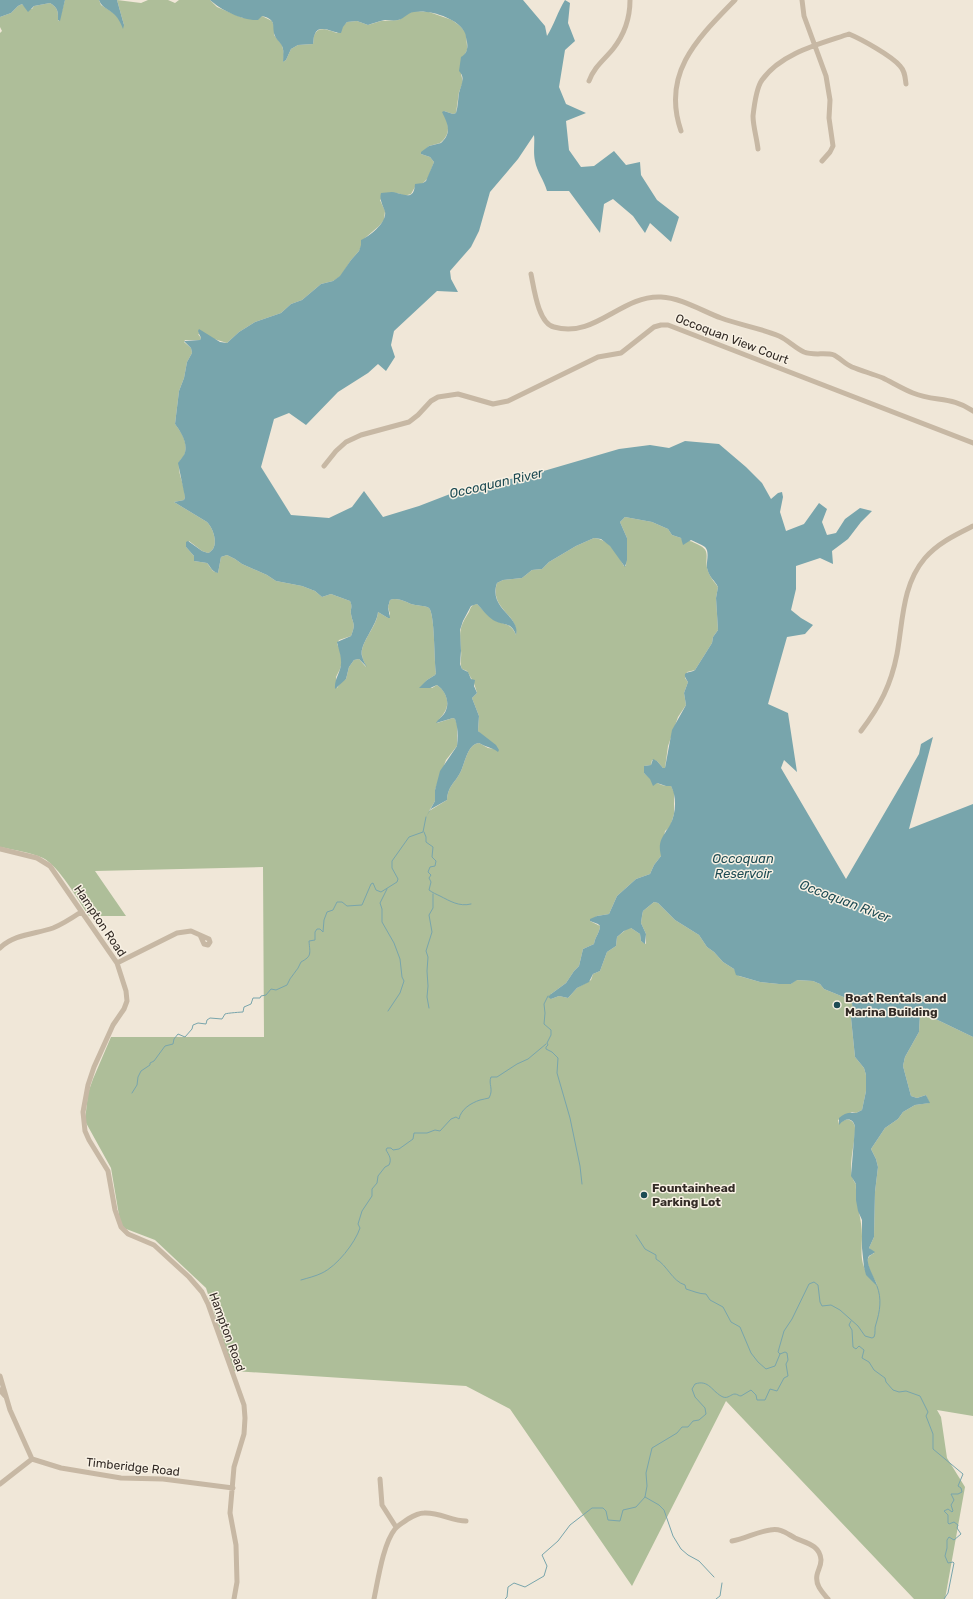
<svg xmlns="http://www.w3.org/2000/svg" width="973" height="1599" viewBox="0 0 973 1599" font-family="Rubik,sans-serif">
<rect width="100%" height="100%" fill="#f0e7d8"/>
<!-- green -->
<path fill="#aebe99" d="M65,0H99L101,5L115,14L124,25L117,0L141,3L148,0H168L175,3L179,0H210L217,7L243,18L262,16L272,21L274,26V35L282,45L284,54L283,62L286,60L291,49L298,45L313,44C314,41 313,36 315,34C319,25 331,31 337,33L347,22L357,21L368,25L381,21L399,20L407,14L414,11L429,12L452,20L460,26L466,33L467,46V50L464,56L461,74L463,82L459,92L456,113L453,114L444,111C448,124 452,133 440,143L429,146L421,154L430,157L434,162L428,178L423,183L415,187L411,194L404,196C394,190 389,193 380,200L385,211L384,220L379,226L365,238L359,251L351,260L341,276L333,281L321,284L302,300L291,304L281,313L255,322L239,332L227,343L198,334L201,338L200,340H185L184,342L191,348L192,353L187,362L184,378L179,391L175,424C181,432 188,442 185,453C183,461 178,457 179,469C180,479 185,487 185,497L184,500L174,502L207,522C214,529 220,548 208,553L202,551L189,541L186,547L194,556V561L207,563L213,571L218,573L221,557L227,555L235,559L242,564L267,575L276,581L302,586L315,591L322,597L331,594L350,601C353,606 350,609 351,614C353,625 356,623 351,636L339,640L337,644L340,650L342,662L340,669L336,677L337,688L341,682L346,679L349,667L354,660L359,659L366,667C365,663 362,659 362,655C360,642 377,627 378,612L388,618L390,614L388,607L390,600C396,597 405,601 411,604C416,606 425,605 429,608C435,614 434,661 436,673L435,675L427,680L424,684L432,688L437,685C446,691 451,703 444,713C442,717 439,718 437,723L453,718L455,719L457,724V746L446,760L435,790V801L429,811L447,800C448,786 454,784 460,773C465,764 467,744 479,743L488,748L495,749L478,731L479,716L472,698L477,693L474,683L467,671L462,669C459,662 462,658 461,651C460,632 458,629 469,612C471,607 471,605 477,604C482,609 487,615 493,619C502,625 511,622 516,635C519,614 489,609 497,583L503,580L522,578L532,570L542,569L549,562L576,546L594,538C610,540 617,553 624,566H626L627,538L620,522L625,517L652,522L668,529L672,535L681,538L683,541C690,540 691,541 697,544C713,551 703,558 708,571C711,579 714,581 718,587L716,598L718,630L713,637L712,643L695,670L687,672L685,678L688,682L684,693L686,705L678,717L668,746L665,768H663L657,761L652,760L651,765L644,766V773C652,780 660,787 671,786L674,792V814L670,827L665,831L661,856L654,865L650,874L636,879L617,896L609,914L597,916L590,921L600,926C600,932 595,937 594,944L583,949L579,966L574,971L566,983L551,994V999L559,996L568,998L577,988L591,980L593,974L600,971L607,952L616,946L617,937L628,928H631L640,934L641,941L646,944V934L641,923L642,916L643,911L654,902L658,903L675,920L699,935L707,947L714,952L723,962L734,969L739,976L760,982L779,984H791L796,980L813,981L820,984L824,989L846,998L852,1003L853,1009V1012L851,1018L855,1057L864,1068L866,1075V1091L862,1110L856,1113L852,1112L838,1120L839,1124C845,1118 853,1118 855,1127C856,1143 845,1171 856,1184C855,1202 862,1218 862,1236C862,1245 860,1257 864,1267C866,1273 873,1279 877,1284C874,1279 864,1262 869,1257C869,1256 874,1253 874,1253L869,1248L874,1237L875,1192L878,1167L876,1159L871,1149L885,1128L898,1119L903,1112L915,1105L929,1103L926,1095L917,1098L911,1096L903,1066L905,1057L919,1032L920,1014L921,1012L973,1037V1416L937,1410L941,1417L947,1458L965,1487L945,1599H914L726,1401L632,1586L510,1409L466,1386L233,1371L206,1288L155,1240L121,1227L111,1168L85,1121L88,1093L93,1079L111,1037H264L263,867L95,871L126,916H89C78,900 59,866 43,858C30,852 14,850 0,847V33L2,31L0,27V17L11,13L18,6L22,4L25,7L32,9L34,6L50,3C58,8 58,11 58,20L59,21Z"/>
<!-- water -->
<path fill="#78a5ac" d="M0,0H65L60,21L58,20C58,11 58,8 50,3L34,6L28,12L22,4L18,6L11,13L0,17Z
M99,0H117L124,25L123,29C121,24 119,19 115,15C109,9 102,8 99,0Z
M210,0H523L545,26L547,36C554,25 558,11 565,0L570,3L568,23L575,41L565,50L559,87L566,104L586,113L566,121L569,150L581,167L594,166L614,151L626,165L640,162L641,175L657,200L679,217L671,242L650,223L645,233L633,216L613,199L604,204L600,233L569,191H547C544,180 537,172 535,161C533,152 535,142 534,135L518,159L490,192L479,231L471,247L450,271L451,279L458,292L437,291L394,331L391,345L395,357L386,371L378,364L368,373L338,392L306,425L289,413L274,419L261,467L291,515L329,518L352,507L364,491L383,517L419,506L463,489L530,475L619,449L650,445L669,448L685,441L719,444L746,467L762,483L771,499L778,493L782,492L783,497L780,512L786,531L804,524L819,503L827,509L822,522L827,535L836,533L845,519L860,508L872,511L861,522L848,539L832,551L833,564L820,558L796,566V589L791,610L801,618L813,625L805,634L787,637L768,704L788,713L797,772L784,760L781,768L846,879L919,754L921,744L933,737L909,829L973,804V1037L921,1012L920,1014L919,1032L905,1057L903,1066L911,1096L917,1098L926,1095L930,1103L915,1105L903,1112L898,1119L885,1128L871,1149L876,1159L878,1167L875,1192L874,1237L869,1248L875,1252C873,1254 870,1255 869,1256C864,1263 876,1279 877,1286L866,1275L864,1267L862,1248V1220L858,1211L856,1200V1184L851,1176L855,1127C853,1117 845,1118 839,1125V1118C844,1113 849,1112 856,1113L862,1110L866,1091V1075L864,1068L855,1057L851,1018L853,1012L852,1003L846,998L824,989L820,984L813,981L797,980L791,984H779L760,982L736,975L734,969L723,962L714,952L707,947L699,935L675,920L658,903L654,902L643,911L642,916L641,923L646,934L645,944L641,941L640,934L631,928L624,931L617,937L616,946L607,952L600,971L593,974L589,982L577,988L568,998L559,996L551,999L548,997L551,994L566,983L574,971L579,966L583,949L594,944C595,937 600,932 600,926L598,924L590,921V919L597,916L609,914L617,896L636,879L650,874L654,865L661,856C659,847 659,842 665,833C666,830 669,828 670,825C676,814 677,797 671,786H666L657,783L653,786L650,779L644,773V766L651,765L653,759L657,761L663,768H665L672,730L686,705L684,693L688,682C680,670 689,674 695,670L712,643L713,637L718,630L716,598L718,587C714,579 710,579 707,568C706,562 710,552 705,547C701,544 695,542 691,540L683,545L681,538L672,535L668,529L652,522L625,517L620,522L627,538V560L625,567L610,546L601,539L594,538L576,546L549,562L542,569L532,570L522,578L503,580L497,583C488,609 521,616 516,635C511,621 503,626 493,620C487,616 482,609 477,604L471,606L463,621L460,630L461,651L460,664L462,669L468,672L471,679L475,680L474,686L477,693L472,698L479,716L478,731L496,745L499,750L498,752C494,748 485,747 479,743C467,744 465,764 460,773C454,784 448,786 447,800L431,809L426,817L435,801V790L440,771L457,746C458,737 458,727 455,719L453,718L436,723C438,719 442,717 444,714C451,704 446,691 437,685L430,688H419L427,680L435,675L436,673C434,662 435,614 429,608C425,605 416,606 411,604C405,601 396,597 390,600L388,607L390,618H388L378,612C377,626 359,644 362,656C363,660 365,664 367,667L359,659L354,660L349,667L346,679L335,689C334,678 342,671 341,661C341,654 338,648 337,642L351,636C356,623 353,625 351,614C350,609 353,607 350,601L331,594L322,597L315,591L302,586L276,581L267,575L242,564L235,559L227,555L221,557L218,573C212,572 211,567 207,563L194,561V556L186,547V542L188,541L202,551L208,553C220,548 214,529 207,522L174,502L184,500L185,497L178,463C180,460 182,458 184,455C189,444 181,432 175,424L179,391L184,378L187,362L192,353L191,348L184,341L200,340L201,338L198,331L199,329L220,342L227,343L239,332L255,322L281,313L291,304L302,300L321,284L333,281L340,276L351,260L359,251L361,245V240C370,236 387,222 385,212C383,205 379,200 381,193C386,193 392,191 397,193C406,195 414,200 415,184L423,183L426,181L434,162L430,157L421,154V152L429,146L441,143C452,133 448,124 442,112L444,111L453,114L456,113C458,106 458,100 459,93C461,85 466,78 459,71L461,57C467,54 468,48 467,42C466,39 466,35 465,33C459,18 428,9 414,12C407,13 404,19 398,20C394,21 389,20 385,20C379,21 374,23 368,25L357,21L347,22L343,27L341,33C335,34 319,23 315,34C313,37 314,41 313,44L298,45L291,49L286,60L283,62C283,56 285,48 280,43C279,41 276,39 275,36C271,26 278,20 262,16L258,20C243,21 221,10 210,0Z"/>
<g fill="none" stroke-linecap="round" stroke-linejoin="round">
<!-- stream -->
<path stroke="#78a5ac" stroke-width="1" d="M424,832L426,837V842L433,847L432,857L436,861L435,866L430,867L428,872L431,875L429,878L431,882L429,890C433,893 436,894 440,896C450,901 459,907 471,904
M387,889L380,903L382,909V922L394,943L400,959L402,977L404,981L400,993L388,1011
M548,996L544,1004L545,1013L544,1024L551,1030V1035L547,1043L548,1045L546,1047V1049L552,1052L558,1058L557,1073L570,1118L580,1166L582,1184
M429,1008L427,997L428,986L427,971L428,957L426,951L432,932L429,915L433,908V894
M132,1093L137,1085L138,1077L141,1071L150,1065V1063L154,1061L165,1046L173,1044L174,1039L178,1034L185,1037L192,1029L193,1025L198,1023L206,1024L207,1020L210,1018L222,1019L225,1014C227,1013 242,1012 243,1012L244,1007L251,1004L253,998H260L261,996L266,995L271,989L276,990L287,985C290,976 298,971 301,962C312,956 310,954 309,941L315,940V932L317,929H320L323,932L324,920L327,912L333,910L337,902H342L347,906L362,905L371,884L373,883L376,890L381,892L397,882L398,879L392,868V861L409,837L423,832L426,817
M636,1235L645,1249L656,1255V1259C667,1265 672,1281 685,1285L686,1289C693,1291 699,1294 706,1294L710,1300L723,1307L731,1322L740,1327L751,1353L758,1362L766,1369L775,1366L780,1354
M301,1280C308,1278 316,1276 322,1273C337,1266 355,1243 360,1228L358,1224L362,1211L372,1196V1189L377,1183L378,1176L385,1167L389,1165C392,1159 389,1155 386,1150L387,1148H391L393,1150L399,1149L413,1139L414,1133H427L435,1130L440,1131L451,1119L456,1117L459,1119C461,1109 471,1103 480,1100C483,1099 486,1099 489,1098C494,1089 488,1084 491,1077H497L517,1064L528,1059L546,1044
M851,1321L849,1325L852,1330L853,1347L856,1349L859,1346L864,1350L862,1358L869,1362L874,1370L885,1378L886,1382L893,1390L899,1392L906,1391L920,1396L928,1412L926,1416L933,1434V1449L963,1474L958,1486L961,1488L962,1492L958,1494H951L954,1500L951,1505L953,1511L952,1512L948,1509L944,1511L948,1515V1523L949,1524L954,1522L958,1525L957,1528L961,1534L954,1540L949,1537L947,1540V1548L945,1556L948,1563L953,1562L954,1563L948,1593L944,1599
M645,1497L659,1505L664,1510L673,1536L681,1549L688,1555L699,1561L714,1577
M505,1599L507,1597L508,1587L514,1583L525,1587L544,1576L547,1566L542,1555L558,1541L570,1525L592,1508H603L606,1511L608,1520L620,1521L623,1510L636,1507L645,1497L647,1486L646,1473L652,1448L677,1433L682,1427H688L693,1421L699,1420L706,1414L705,1408L695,1397L692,1389L695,1384C709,1379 712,1392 723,1397C728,1399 731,1394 735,1394C737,1394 739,1396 741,1396L751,1390L756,1395L757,1400H765L770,1389L777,1391L784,1378L788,1376L786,1364L788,1360L787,1353L785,1352L780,1354L778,1352L784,1331L792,1319L809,1284L814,1282L818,1285L820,1302L822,1306L831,1305L840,1310L858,1326L865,1336L872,1338L874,1337C876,1333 874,1328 876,1324C880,1311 882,1299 877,1286
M716,1599L720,1596L722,1583"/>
<!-- minor -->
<path stroke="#c7b8a4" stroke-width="5" d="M802,0L804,16L826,76L830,100L829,118L833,146L830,152L822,161
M589,81C594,67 604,60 613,49C624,35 630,18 630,0
M681,131C661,73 698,38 735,0
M758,149C757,139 753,126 753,116C754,107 757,87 762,80C781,53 819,44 849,34C861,39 892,56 900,66C905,71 905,77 906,84
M531,274C534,288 538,323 554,327C595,339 621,295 661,297C682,298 702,311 721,318C740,325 760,328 779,336C788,340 795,348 804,352C814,356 825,352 834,355C840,358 845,364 852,367C862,371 873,374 883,378C893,383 903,389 913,393C935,402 952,396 973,411
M324,466L336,451L346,442L361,435L409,422L418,415L431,401L438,397L458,394L493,404L508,401L598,357L621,353L654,327L661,325H668L973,443
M861,731C880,706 891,685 897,654C903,621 902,585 925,558C938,543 955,535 973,526
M0,849L37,858L50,866L117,963L126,991L127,1001L124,1009L113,1025L94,1067L88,1085L83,1112L85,1131L89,1140L108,1171L115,1210L121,1227L128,1234L154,1245L189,1277L202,1292L208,1304L244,1405L245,1418L244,1434L234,1467L230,1513L236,1545L237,1582L234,1599
M200,935L209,939L210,942L208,945L204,944Z
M0,948C14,934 36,934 53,928C63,924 72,918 81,912
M117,963L177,933L191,931L200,935
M0,1376L10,1410L32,1459
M0,1390L5,1396
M380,1479L382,1505L396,1527
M0,1484L32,1459L61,1468L121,1478L163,1479L233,1488
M732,1541C745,1539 756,1532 770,1530C781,1528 786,1533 795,1538C806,1543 820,1545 821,1560C821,1566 818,1570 817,1575C815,1585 822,1592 828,1599
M374,1599C378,1580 383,1544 395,1529C398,1525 404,1522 408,1519C413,1516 418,1513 424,1513C439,1512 452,1521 466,1521"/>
</g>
<!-- markers -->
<g fill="#1d4b53" stroke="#f8f1e4" stroke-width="1.5">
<circle cx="837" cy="1005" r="4"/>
<circle cx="644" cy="1195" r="4"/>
</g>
<g text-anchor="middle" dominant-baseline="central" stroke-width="3" stroke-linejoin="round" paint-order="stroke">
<!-- street labels -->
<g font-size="12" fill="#332b26" stroke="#f8f1e4">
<text transform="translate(732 339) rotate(21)">Occoquan View Court</text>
<text transform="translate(100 921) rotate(56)">Hampton Road</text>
<text transform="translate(227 1332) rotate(70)">Hampton Road</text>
<text transform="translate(133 1467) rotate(6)">Timberidge Road</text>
</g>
<!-- poi labels -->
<g font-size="12" font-weight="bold" fill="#332b26" stroke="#f8f1e4" text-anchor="start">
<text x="845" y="998">Boat Rentals and<tspan x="845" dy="14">Marina Building</tspan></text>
<text x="652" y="1188">Fountainhead<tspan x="652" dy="14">Parking Lot</tspan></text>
</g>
<!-- water labels -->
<g font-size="13" font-style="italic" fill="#1d4b53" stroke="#f8f1e4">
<text transform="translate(496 483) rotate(-13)">Occoquan River</text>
<text x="743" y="858">Occoquan<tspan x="743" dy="15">Reservoir</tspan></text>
<text transform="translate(845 901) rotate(21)">Occoquan River</text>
</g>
</g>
</svg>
